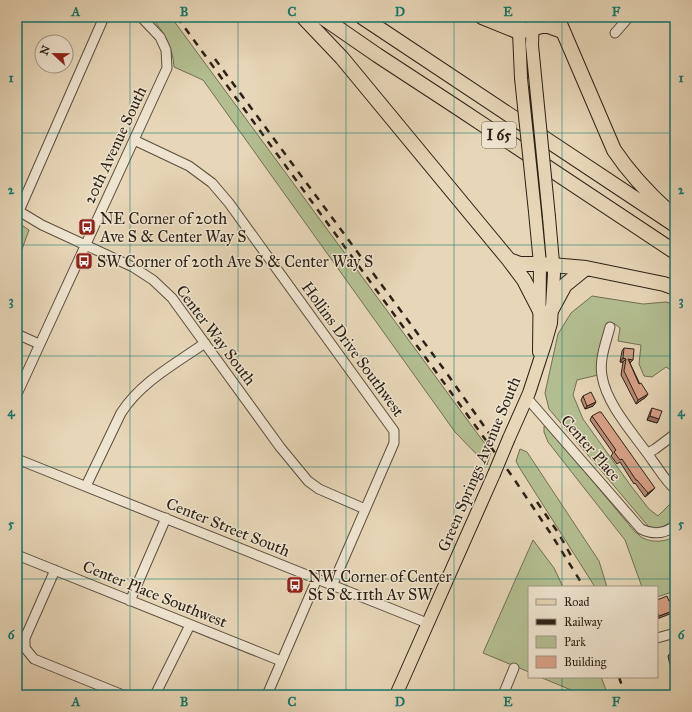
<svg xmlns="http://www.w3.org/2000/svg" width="692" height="712" viewBox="0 0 692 712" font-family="'IM FELL Great Primer',serif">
<rect width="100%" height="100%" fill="#e7d6b7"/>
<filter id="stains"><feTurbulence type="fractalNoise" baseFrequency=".005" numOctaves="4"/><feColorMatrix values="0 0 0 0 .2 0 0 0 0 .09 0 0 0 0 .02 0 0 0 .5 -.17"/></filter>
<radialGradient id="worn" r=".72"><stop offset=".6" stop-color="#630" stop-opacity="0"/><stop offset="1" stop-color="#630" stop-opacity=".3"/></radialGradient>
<!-- green -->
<path fill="#b3be90" stroke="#707052" d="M151,17H171L491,452L487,465L455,432L203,80L174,67C173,47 164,32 151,17Z
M17,222L29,230L17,263Z
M592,296L643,304L666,302L675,305V372L666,367L652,377L644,376L639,364L641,345L618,341L620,328L615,324H608L598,355V375L577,380L573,395L583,419L631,486L649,509L658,516L669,505L675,506C675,522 670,523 657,529L648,526L549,409L545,393L558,334L571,313Z
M546,425L635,532C638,533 640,537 643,538C652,543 667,542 675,536V591L657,597V587H642L625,540L548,442L544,432V426Z
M520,449L527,452L599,561L607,587H595L519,467L516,461Z
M533,540L554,568L563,587H529V672L483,653Z
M540,677H601L607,692V695H583Z"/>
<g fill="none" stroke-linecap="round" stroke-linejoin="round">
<defs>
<path id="minor" d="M615,33L629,17
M134,140L189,166L212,183L229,203L394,431V443L332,586
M17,210L42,225L133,267L153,280L172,298L280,447L308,481L319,489L365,509
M19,211L104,17
M610,327C606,343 599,359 602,376C607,406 635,435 652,460C659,469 666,482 675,489
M17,334L39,344
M17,394L167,68L166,50L160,37L141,17
M527,398L641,529C653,535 664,534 675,526
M648,453L655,449L675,434
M17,459L427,623
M86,486L121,413C141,382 175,364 205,343
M17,555L281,661
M55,570L25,638V648L34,659L123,695
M130,601L166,518
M657,638L675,633
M155,695L190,625
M267,695L317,579
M503,695L514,668"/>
<path id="major" d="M520,17L519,32L521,78
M533,17L532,45L536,86
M535,212L540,264L539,352
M509,438L529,393L545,344L551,323L554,274L549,217
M396,695L494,474"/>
<path id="highway" d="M303,17L342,58L509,260L524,280L540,311
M322,17L377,55L458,108L675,252
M362,17L675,225
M482,17L519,32L542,26H548L562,31
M557,17L614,150C630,174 647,192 669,212
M509,260L520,264H540L586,268L664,284L675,288
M552,309L565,285L586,268"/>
</defs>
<!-- minor casing -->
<use href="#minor" stroke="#5b4e3e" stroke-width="11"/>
<!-- major casing -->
<use href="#major" stroke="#2c2115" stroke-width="14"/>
<!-- highway casing -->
<use href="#highway" stroke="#2c2115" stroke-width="16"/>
<!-- minor -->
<use href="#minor" stroke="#efe4d0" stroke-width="9"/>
<!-- major -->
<use href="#major" stroke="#e7d6b7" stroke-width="12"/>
<!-- highway -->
<use href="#highway" stroke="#e7d6b7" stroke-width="14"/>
<!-- rail -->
<path stroke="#2c2115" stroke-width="2.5" stroke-dasharray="7 7" stroke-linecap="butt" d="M177,17L512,476L551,534L584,587
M215,59L443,368L491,436
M537,502L559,534L574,561
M619,677L625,695"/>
<defs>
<path id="major-bridge" d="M521,78L535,212
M536,86L549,217
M494,474L509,438"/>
</defs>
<!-- major-bridge casing -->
<use href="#major-bridge" stroke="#2c2115" stroke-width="14" stroke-linecap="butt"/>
<!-- major-bridge -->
<use href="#major-bridge" stroke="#e7d6b7" stroke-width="12"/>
</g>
<!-- wall -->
<path fill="#ba8a74" stroke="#2c2115" d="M624,348L633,360L630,363L646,397L636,404L621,375L623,362H620L622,351Z
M675,386V398L673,396L674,394L671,391Z
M583,396L596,402L593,406L585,409L581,400Z
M652,408L659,419L657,423L647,420L650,412Z
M592,416L652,491L645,497L635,483L634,484L620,462L617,464L611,456L613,453L590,420Z
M671,652H675V664L670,665L668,656Z"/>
<!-- shaded-wall -->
<path fill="#97715e" stroke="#2c2115" d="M623,358L626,359L623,362H620Z
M628,359L633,360L630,363Z
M648,394L646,397L636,404L638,400Z
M596,402L593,406L585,409L587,406Z
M650,416L659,419L657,423L647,420Z
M655,488L652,491L645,497L648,493Z
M675,610V612L657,619L659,616Z
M673,661H675V664L670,665Z"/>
<!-- building -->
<path fill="#d8a187" stroke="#2c2115" d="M624,348L634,349L633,360L628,359L639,384L641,383L648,394L638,400L624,371L626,359L623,358Z
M591,392L596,402L587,406L583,396Z
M652,408L662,411L659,419L650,416Z
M599,412H601L655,488L648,493L637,480H636L622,459L620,460L614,452L616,450L592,416Z
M667,596L669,601L675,597V610L659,616L657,612V600Z
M671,652H675V661H673Z"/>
<!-- grid -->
<path fill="none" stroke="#0f766e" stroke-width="1" stroke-opacity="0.55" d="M130,17V695M238,17V695M346,17V695M454,17V695M562,17V587M17,133H675M17,245H675M17,356H675M17,467H675M17,579H675M562,677V695"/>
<!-- icons -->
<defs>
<symbol id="bus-square" viewBox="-11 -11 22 22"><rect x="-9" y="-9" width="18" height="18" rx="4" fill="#8f2418" stroke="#efe4d0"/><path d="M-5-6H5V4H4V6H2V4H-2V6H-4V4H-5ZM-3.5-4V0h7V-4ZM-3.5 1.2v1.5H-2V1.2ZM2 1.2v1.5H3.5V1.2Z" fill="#fff"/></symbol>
</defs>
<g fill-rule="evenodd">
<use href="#bus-square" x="77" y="217" width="20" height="20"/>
<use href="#bus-square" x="74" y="251" width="20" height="20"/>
<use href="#bus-square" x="285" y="575" width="20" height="20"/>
</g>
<g text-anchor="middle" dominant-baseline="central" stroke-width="3" stroke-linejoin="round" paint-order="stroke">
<!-- shield labels -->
<rect fill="#efe4d0" stroke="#665c4d" stroke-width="1" x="482" y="122" width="34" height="26" rx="3"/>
<g font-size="15" font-weight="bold" fill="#2c2115">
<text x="499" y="135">I 65</text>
</g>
<!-- street labels -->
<g font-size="16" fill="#2c2115" stroke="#efe4d0">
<text transform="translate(115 145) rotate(-65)">20th Avenue South</text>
<text transform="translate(216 335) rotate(53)">Center Way South</text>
<text transform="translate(353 349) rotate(54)">Hollins Drive Southwest</text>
<text transform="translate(591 448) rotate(49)">Center Place</text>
<text transform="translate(479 464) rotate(-67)">Green Springs Avenue South</text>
<text transform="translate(228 527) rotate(22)">Center Street South</text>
<text transform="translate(155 594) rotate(22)">Center Place Southwest</text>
</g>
<!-- poi labels -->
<g font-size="16" fill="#2c2115" stroke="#efe4d0" text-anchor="start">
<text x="100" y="218">NE Corner of 20th<tspan x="100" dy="18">Ave S &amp; Center Way S</tspan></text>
<text x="97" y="261">SW Corner of 20th Ave S &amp; Center Way S</text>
<text x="308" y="576">NW Corner of Center<tspan x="308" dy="18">St S &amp; 11th Av SW</tspan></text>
</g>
</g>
<!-- margin -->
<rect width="692" height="712" fill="none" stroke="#e7d6b7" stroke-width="44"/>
<!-- legend -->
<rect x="528" y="586" width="130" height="92" fill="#efe4d0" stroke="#a19685"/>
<rect x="536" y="599" width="20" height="6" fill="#e7d6b7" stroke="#a19685"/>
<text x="564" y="606" font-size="12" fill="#2c2115">Road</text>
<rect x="536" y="619" width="20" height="6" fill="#2c2115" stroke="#a19685"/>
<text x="564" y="626" font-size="12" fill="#2c2115">Railway</text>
<rect x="536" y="636" width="20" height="12" fill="#b3be90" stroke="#a19685"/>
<text x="564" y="646" font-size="12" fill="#2c2115">Park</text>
<rect x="536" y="656" width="20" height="12" fill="#d8a187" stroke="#a19685"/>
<text x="564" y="666" font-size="12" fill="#2c2115">Building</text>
<!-- north arrow -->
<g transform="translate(54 54) rotate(292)"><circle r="19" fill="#efe4d0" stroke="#a19685"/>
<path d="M0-3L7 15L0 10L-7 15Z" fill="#8f2418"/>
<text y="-6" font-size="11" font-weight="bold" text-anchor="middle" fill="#2c2115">N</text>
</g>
<rect x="22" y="22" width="648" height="668" fill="none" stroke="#0f766e" stroke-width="1.5"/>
<g font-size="13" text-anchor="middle" font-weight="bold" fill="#0f766e">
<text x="76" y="16">A</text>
<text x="184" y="16">B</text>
<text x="292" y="16">C</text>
<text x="400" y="16">D</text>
<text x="508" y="16">E</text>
<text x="616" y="16">F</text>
<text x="11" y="82">1</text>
<text x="681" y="82">1</text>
<text x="11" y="194">2</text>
<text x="681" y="194">2</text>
<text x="11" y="305">3</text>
<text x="681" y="305">3</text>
<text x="11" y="416">4</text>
<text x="681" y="416">4</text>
<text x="11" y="528">5</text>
<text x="681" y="528">5</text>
<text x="11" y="639">6</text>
<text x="681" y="639">6</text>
<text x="76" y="706">A</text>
<text x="184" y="706">B</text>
<text x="292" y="706">C</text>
<text x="400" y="706">D</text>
<text x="508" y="706">E</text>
<text x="616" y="706">F</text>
</g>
<rect width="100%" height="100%" filter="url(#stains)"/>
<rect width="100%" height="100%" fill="url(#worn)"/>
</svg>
